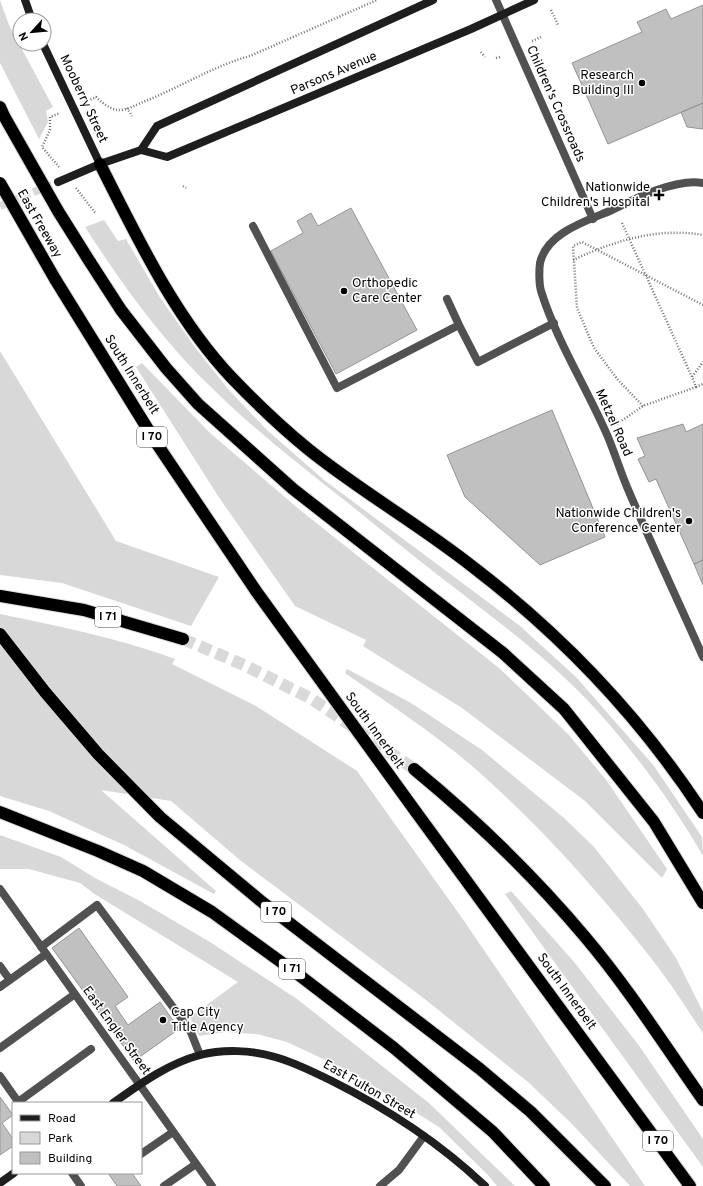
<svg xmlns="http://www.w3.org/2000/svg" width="703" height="1186" viewBox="0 0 703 1186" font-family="Overpass,sans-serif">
<rect width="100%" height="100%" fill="#fff"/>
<!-- green -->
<path fill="#d8d8d8" d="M0,0L9,25L53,107L46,111L48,122L39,139L0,63Z
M104,220L118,241L126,239L159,296L194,346L228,389L267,430L324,480L520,626L576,677L654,766L702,837L703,856C675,807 639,758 601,715C554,662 495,619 439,576C408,552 378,527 348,503C302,467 257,432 215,391C164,343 123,286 85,227Z
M0,351L116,541L219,577L191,626L62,583L0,575Z
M142,363L210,433L300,510L499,668L568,734L607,781L667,869L662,878L585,801L462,708L363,646L366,640L295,606L220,499L136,367Z
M0,614C59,626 118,638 175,659L172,664L256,706L357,771L462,918L645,1186H630L571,1123L528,1082L426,1000L241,861L171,801L101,790L216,891L214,894L124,845L49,811L0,796Z
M347,669L411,703L482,750L564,818L594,847L643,909L676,958L703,1012V1033C686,1008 670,982 651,958C599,892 542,828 479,772C438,736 389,704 345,673Z
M0,835L61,857L95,878L140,901L210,942L297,999L429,1103L515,1186H497L488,1175L439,1127L353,1073L287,1042L257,1034L226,1032L199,1036L190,1017L238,982L93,893L80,883L29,869H0Z
M511,891L575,963L640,1047L703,1139V1167L505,894Z"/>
<!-- building -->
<path fill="#c0c0c0" stroke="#959595" d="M703,5V103L608,144L572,63L642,32L637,22L666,9L671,19Z
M703,103V129L687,127L681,112Z
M351,208L417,330L336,374L271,251L303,233L297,221L311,213L318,226Z
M552,410L605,537L540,565L465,497L447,455Z
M683,424L686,432L703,424V560L694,564L656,479L649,482L638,459L645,456L637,438Z
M703,560V585L694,564Z
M79,928L128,997L115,1006L128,1025L160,1002L179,1029L134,1061L52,948Z
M0,1097L13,1115L2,1123L13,1139V1146L0,1155Z
M108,1173H132L141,1186H117Z"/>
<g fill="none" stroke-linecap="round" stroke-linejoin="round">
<!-- secondary-tunnel -->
<path stroke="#d9d9d9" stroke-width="8" stroke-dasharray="8 4" stroke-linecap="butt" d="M0,206L58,182"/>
<!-- highway-tunnel -->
<path stroke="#d9d9d9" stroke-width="12" stroke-dasharray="12 6" stroke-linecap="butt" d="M183,639L244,665L312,699L414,769"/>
<defs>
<path id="highway" d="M0,107L4,116
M100,164C137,237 175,318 232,378C256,403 281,427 308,449C360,491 420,525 473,567C563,636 641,718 703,813
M90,262L121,310L166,368L198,404L293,489L503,653L564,709L654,822L703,903
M55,279L157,444L256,591
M0,596L84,610L183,639
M0,634L45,692L98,754L160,817L262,902L480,1069L531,1112L605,1186
M414,769C476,820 534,876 586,938C629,989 665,1046 703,1100
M0,812L98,851L143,871L212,912L299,975L394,1048L493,1132L544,1186
M416,812L690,1186"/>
</defs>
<!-- highway casing -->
<use href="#highway" stroke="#dbdbdb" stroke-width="14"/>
<!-- path -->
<path stroke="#737373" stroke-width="2.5" stroke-dasharray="1 2" stroke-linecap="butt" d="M551,10L558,25
M532,41L541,37
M481,52L485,57
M496,58L500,57
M85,102L96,97C101,102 110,109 117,110C125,111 136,105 143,102C179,88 213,66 250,56L377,0
M127,108L132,116
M59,167L42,147L50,130V117L60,113
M183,186L186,188
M76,188L96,214
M622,223L692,377
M573,260C614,241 657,227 703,235
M696,387L703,384
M643,406L618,380L594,348L577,308L573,246L582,242L703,305
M617,424L643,406L696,387L692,377L703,362"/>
<!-- lane -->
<path stroke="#515151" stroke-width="8" d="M703,183C677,178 636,198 612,210C587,221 547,232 540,263C539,270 539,284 541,291C557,342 587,388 608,437C615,454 620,470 627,487C651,544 678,600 703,657
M253,226L337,388L459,325L447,299
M459,325L478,362L554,323
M0,889L212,1186
M41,947L97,905L190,1030L200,1055
M0,966L10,980
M0,987L46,954
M0,1048L75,994
M0,1076L19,1103
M18,1102L91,1049
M141,1154L173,1132
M72,1173L81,1186
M164,1186L196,1164
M380,1186L399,1170L424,1136"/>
<!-- street -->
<path stroke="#515151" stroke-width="8" d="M496,0L593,219"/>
<!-- secondary -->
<path stroke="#1e1e1e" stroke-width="8" d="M25,0L32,20
M43,44L100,164
M141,150L157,126L433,0
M58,182L100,164L141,150L167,157L471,29L534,0
M113,1103C140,1084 167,1064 200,1055C223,1049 252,1050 275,1057C294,1062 313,1072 330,1080C386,1108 440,1143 485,1186
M0,1183L14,1173"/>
<!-- highway -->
<use href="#highway" stroke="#000" stroke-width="12"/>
<defs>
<path id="highway-bridge" d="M4,116L58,211L90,262
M0,183L55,279
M256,591L416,812"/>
</defs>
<!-- highway-bridge casing -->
<use href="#highway-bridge" stroke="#dbdbdb" stroke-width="14" stroke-linecap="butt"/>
<!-- highway-bridge -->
<use href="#highway-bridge" stroke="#000" stroke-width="12"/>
</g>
<!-- markers -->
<g fill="#000" stroke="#fff" stroke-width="1.5">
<circle cx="642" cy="83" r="4"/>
<path d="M657 189h4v4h4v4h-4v4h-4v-4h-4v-4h4z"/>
<circle cx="344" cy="291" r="4"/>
<circle cx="689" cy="521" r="4"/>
<circle cx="163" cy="1020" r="4"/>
</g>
<g text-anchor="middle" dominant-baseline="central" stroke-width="3" stroke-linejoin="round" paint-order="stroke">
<!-- shield labels -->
<g fill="#fff" stroke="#4c4c4c" stroke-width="1">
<rect x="137" y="427" width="30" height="20" rx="3"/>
<rect x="95" y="607" width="26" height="20" rx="3"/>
<rect x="261" y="902" width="30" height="20" rx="3"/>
<rect x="279" y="959" width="26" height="20" rx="3"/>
<rect x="643" y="1131" width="30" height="20" rx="3"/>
</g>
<g font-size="12" font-weight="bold" fill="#000">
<text x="152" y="437">I 70</text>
<text x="108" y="617">I 71</text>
<text x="276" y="912">I 70</text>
<text x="292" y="969">I 71</text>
<text x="658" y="1141">I 70</text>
</g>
<!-- street labels -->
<g font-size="13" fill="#000" stroke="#fff">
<text transform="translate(334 74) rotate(-23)">Parsons Avenue</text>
<text transform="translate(83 99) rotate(65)">Mooberry Street</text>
<text transform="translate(555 104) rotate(66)">Children's Crossroads</text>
<text transform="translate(39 224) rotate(60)">East Freeway</text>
<text transform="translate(131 375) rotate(58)">South Innerbelt</text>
<text transform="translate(613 423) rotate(66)">Metzel Road</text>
<text transform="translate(374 731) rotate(54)">South Innerbelt</text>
<text transform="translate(566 992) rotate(54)">South Innerbelt</text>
<text transform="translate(116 1031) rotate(54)">East Engler Street</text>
<text transform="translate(369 1090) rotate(30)">East Fulton Street</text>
</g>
<!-- poi labels -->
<g font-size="13" fill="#000" stroke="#fff" text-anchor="end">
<text x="634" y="76">Research<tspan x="634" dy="15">Building III</tspan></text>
<text x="650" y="188">Nationwide<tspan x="650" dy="15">Children's Hospital</tspan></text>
<text x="352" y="284" text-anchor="start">Orthopedic<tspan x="352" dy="15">Care Center</tspan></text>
<text x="681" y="514">Nationwide Children's<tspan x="681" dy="15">Conference Center</tspan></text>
<text x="171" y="1013" text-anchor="start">Cap City<tspan x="171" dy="15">Title Agency</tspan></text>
</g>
</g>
<!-- legend -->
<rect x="12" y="1102" width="130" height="72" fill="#ffffff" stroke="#999999"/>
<rect x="20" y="1115" width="20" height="6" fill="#1e1e1e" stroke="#999999"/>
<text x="48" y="1122" font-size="12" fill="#000000">Road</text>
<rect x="20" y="1132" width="20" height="12" fill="#d8d8d8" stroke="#999999"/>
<text x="48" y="1142" font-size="12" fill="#000000">Park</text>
<rect x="20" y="1152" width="20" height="12" fill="#c0c0c0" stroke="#999999"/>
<text x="48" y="1162" font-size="12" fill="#000000">Building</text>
<!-- north arrow -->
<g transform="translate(32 32) rotate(243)"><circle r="19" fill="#ffffff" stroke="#999999"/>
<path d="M0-3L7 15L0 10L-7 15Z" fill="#000000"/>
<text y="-6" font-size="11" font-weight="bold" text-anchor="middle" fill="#000000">N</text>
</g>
</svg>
